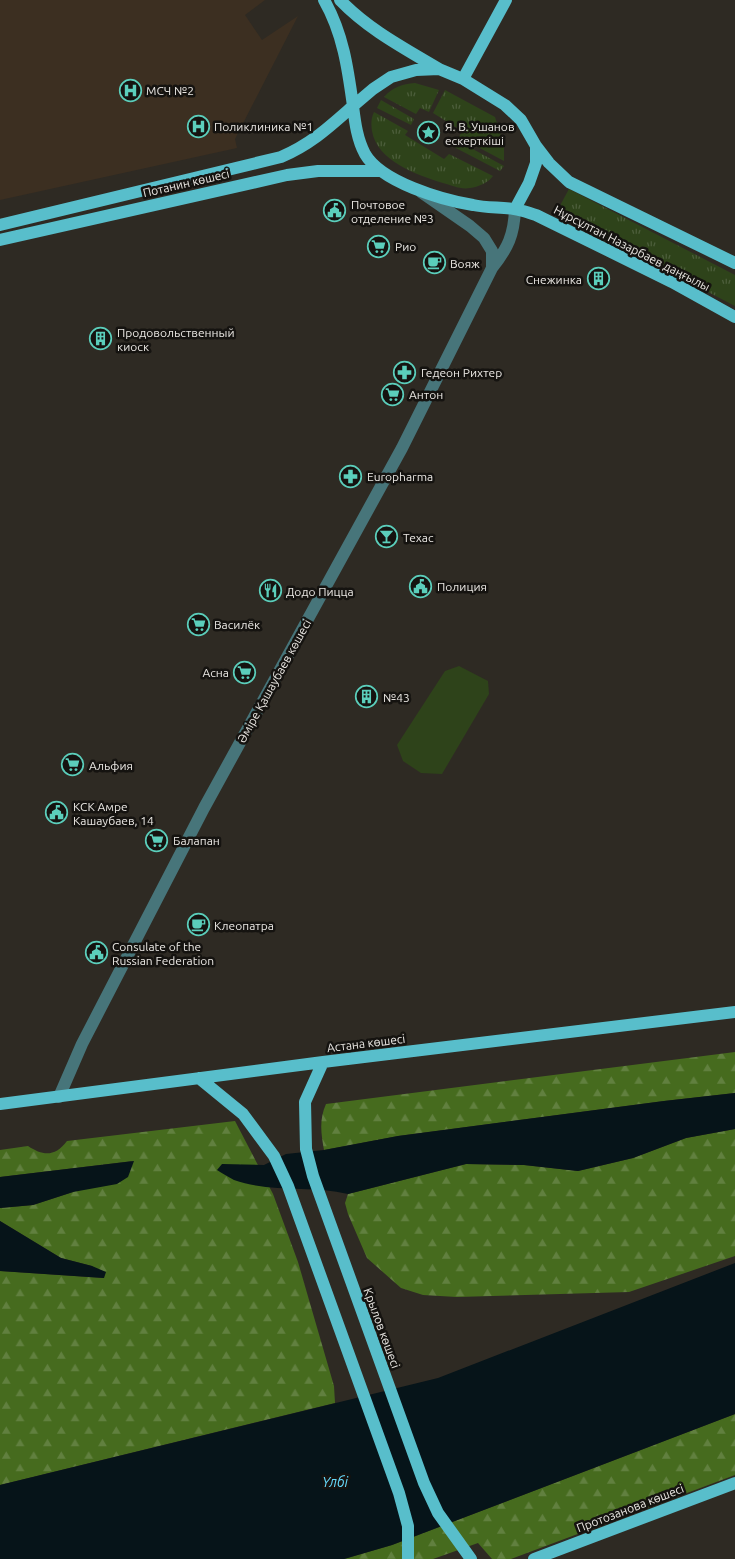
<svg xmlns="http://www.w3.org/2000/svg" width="735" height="1559" viewBox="0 0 735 1559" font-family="Ubuntu,sans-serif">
<defs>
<pattern id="grass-tufts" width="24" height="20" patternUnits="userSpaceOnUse" patternTransform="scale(1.25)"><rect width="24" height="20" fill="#2e431a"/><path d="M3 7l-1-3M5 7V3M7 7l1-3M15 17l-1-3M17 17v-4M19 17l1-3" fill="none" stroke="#4c5e3b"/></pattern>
<pattern id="forest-firs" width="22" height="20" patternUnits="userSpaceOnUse" patternTransform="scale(1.25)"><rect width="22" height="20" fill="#466b1e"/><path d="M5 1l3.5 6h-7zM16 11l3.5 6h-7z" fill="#61803f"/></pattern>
</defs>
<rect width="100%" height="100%" fill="#2e2a23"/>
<!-- medical -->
<path fill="#3c2f21" d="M0,0H265L245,15L262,40L298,16L235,139L237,148L0,200Z"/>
<!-- grass -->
<path fill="url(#grass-tufts)" d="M415,83L439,90L429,112L420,108L416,114L384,97C393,87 402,84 415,83Z
M445,90L495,117L504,146V161L459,137L462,131L433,113Z
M381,100L414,119L411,125L377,108Z
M374,112L408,131L405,135L444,159L449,154L493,176C488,183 478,187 470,188C461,190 451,185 443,183C417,175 377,161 372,131C371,125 371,118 374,112Z
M458,141L504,166L500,171L454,147Z
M569,189L735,275V306L556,213Z"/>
<!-- forest -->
<path fill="url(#forest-firs)" d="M735,1052V1093L664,1101L398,1136L324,1150C321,1133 319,1120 326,1104Z
M235,1121L273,1194L298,1262L334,1386L335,1403L0,1485V1271L104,1278L92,1266L61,1258L0,1221V1208L33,1205L73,1192L133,1161L0,1177V1150L28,1146C43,1156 55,1157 67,1141Z
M735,1129V1256L629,1292L457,1297L423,1295L401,1288L367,1258L348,1214L345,1203L348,1194L466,1164L524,1165L578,1171L633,1158L686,1138Z
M735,1414V1475L511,1559H492L478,1543L433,1559H344L392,1545Z"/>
<!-- pitch -->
<path fill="#2e431a" d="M459,666L488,681L489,694L442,774L421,773L403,761L397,745L445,671Z"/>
<!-- water -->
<path fill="#061419" d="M735,1093V1129L686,1138L633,1158L578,1171L524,1165L466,1164L348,1194C311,1185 271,1193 234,1180C228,1177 222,1173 217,1170L222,1164L264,1165L286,1154L324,1150L398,1136L664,1101Z
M134,1161L128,1177L117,1184L73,1192L33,1205L0,1208V1177Z
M0,1221L61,1258L92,1266L106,1272L104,1278L0,1271Z
M735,1263V1414L392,1545L344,1559H0V1485L438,1378Z"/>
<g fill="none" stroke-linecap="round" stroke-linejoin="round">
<!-- minor -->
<path stroke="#47757a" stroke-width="12" d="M421,192L470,226L484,238L492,251V268
M59,1097L82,1044L204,808L402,448L492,268C508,248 514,235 515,209"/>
<!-- major -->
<path stroke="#58becb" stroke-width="12" d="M340,0C369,30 404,48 439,69
M463,79L506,0
M536,146L549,163L569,182L735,263
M515,209L529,183L536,163V146L521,120L505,105L463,79L439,69L416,70L391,77L373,89L353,106C355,122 357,139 365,154C381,182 442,200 473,205C486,208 501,207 514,209C522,210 529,213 536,215L672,282L735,317
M0,225L281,157C311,144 328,128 353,106C348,69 343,33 324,0
M0,240L287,175L318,171H380
M323,1062L305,1102L306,1149L313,1176L424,1483L438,1513L471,1559
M199,1078L243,1114L274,1156L288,1186L399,1493L408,1526V1559
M0,1104L323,1062L735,1012
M534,1559L735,1483"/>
</g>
<!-- icons -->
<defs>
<symbol id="hospital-ring" viewBox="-11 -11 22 22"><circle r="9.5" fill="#151310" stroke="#5bcebb" stroke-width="1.5"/><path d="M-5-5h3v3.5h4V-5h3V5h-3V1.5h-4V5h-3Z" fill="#5bcebb"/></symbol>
<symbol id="sight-ring" viewBox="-11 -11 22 22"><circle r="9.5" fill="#151310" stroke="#5bcebb" stroke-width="1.5"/><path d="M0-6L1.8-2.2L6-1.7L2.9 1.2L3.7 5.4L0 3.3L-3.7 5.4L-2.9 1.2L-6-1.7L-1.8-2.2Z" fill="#5bcebb"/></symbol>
<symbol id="civic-ring" viewBox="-11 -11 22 22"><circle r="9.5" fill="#151310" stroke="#5bcebb" stroke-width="1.5"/><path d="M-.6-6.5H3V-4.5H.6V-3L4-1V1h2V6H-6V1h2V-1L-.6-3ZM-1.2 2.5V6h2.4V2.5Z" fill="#5bcebb"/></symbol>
<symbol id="supermarket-ring" viewBox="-11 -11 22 22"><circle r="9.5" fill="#151310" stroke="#5bcebb" stroke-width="1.5"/><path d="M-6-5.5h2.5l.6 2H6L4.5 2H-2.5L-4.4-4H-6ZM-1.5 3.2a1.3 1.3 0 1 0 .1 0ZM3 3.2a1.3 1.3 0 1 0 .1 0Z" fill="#5bcebb"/></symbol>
<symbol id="cafe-ring" viewBox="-11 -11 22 22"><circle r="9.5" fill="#151310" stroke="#5bcebb" stroke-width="1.5"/><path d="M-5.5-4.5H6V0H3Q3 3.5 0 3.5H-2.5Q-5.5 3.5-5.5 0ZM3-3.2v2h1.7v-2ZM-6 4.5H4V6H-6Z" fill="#5bcebb"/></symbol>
<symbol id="building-ring" viewBox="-11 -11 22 22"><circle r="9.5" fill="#151310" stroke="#5bcebb" stroke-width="1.5"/><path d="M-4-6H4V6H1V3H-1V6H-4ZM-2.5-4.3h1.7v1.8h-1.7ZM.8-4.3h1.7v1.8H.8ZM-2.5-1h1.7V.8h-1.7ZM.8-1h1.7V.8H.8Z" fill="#5bcebb"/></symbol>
<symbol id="pharmacy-ring" viewBox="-11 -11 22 22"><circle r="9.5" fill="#151310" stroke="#5bcebb" stroke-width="1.5"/><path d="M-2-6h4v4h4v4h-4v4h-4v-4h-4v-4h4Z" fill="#5bcebb"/></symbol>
<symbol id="bar-ring" viewBox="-11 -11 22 22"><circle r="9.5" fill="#151310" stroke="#5bcebb" stroke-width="1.5"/><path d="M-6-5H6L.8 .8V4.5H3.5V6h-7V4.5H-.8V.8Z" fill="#5bcebb"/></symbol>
<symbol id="restaurant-ring" viewBox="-11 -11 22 22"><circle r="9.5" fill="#151310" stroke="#5bcebb" stroke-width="1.5"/><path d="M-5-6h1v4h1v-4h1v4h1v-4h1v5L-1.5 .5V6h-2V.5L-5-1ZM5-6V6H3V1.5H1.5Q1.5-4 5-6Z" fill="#5bcebb"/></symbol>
</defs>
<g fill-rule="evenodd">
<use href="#hospital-ring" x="118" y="78" width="25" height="25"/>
<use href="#hospital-ring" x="186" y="114" width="25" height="25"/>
<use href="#sight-ring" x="416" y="120" width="25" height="25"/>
<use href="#civic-ring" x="322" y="198" width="25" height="25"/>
<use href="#supermarket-ring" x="366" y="234" width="25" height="25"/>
<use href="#cafe-ring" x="422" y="250" width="25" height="25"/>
<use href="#building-ring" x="586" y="266" width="25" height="25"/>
<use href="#building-ring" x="88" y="326" width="25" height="25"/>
<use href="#pharmacy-ring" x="392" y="360" width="25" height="25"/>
<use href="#supermarket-ring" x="380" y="382" width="25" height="25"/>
<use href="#pharmacy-ring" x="338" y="464" width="25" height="25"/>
<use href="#bar-ring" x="374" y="524" width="25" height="25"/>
<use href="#civic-ring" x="408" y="574" width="25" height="25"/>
<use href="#restaurant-ring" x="258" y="578" width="25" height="25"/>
<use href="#supermarket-ring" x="186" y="612" width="25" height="25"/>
<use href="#supermarket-ring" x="232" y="660" width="25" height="25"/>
<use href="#building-ring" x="354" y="684" width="25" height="25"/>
<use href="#supermarket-ring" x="60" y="752" width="25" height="25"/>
<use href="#civic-ring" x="44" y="800" width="25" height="25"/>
<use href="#supermarket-ring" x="144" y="828" width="25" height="25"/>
<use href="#cafe-ring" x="186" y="912" width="25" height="25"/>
<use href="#civic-ring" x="84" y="940" width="25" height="25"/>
</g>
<g text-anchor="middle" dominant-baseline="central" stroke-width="5" stroke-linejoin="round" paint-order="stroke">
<!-- poi labels -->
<g font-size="12" fill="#eae7e3" stroke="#151310" text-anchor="start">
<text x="146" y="90">МСЧ №2</text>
<text x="214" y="126">Поликлиника №1</text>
<text x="445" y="126">Я. В. Ушанов<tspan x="445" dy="14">ескерткіші</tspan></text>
<text x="351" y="204">Почтовое<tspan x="351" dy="14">отделение №3</tspan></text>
<text x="395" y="246">Рио</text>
<text x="450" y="263">Вояж</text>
<text x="582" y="279" text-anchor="end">Снежинка</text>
<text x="117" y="332">Продовольственный<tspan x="117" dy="14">киоск</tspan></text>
<text x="421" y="372">Гедеон Рихтер</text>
<text x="409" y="394">Антон</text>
<text x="367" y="476">Europharma</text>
<text x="403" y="537">Техас</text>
<text x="437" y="586">Полиция</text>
<text x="286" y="591">Додо Пицца</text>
<text x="214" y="624">Василёк</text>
<text x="229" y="672" text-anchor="end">Асна</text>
<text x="383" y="697">№43</text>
<text x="89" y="765">Альфия</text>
<text x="73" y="806">КСК Амре<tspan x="73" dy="14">Кашаубаев, 14</tspan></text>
<text x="173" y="840">Балапан</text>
<text x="214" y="925">Клеопатра</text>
<text x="112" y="946">Consulate of the<tspan x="112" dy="14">Russian Federation</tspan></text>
</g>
<!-- street labels -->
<g font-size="12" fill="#eae7e3" stroke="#151310">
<text transform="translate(186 183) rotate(-13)">Потанин көшесі</text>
<text transform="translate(632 248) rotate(27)">Нұрсұлтан Назарбаев даңғылы</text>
<text transform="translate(274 681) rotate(-61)">Әміре Қашаубаев көшесі</text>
<text transform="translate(366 1043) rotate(-7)">Астана көшесі</text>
<text transform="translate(382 1328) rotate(70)">Крылов көшесі</text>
<text transform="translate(630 1508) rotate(-21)">Протозанова көшесі</text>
</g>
<!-- water labels -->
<g font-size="14" font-style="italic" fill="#66dafb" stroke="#151310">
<text x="335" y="1482">Үлбі</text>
</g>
</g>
</svg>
